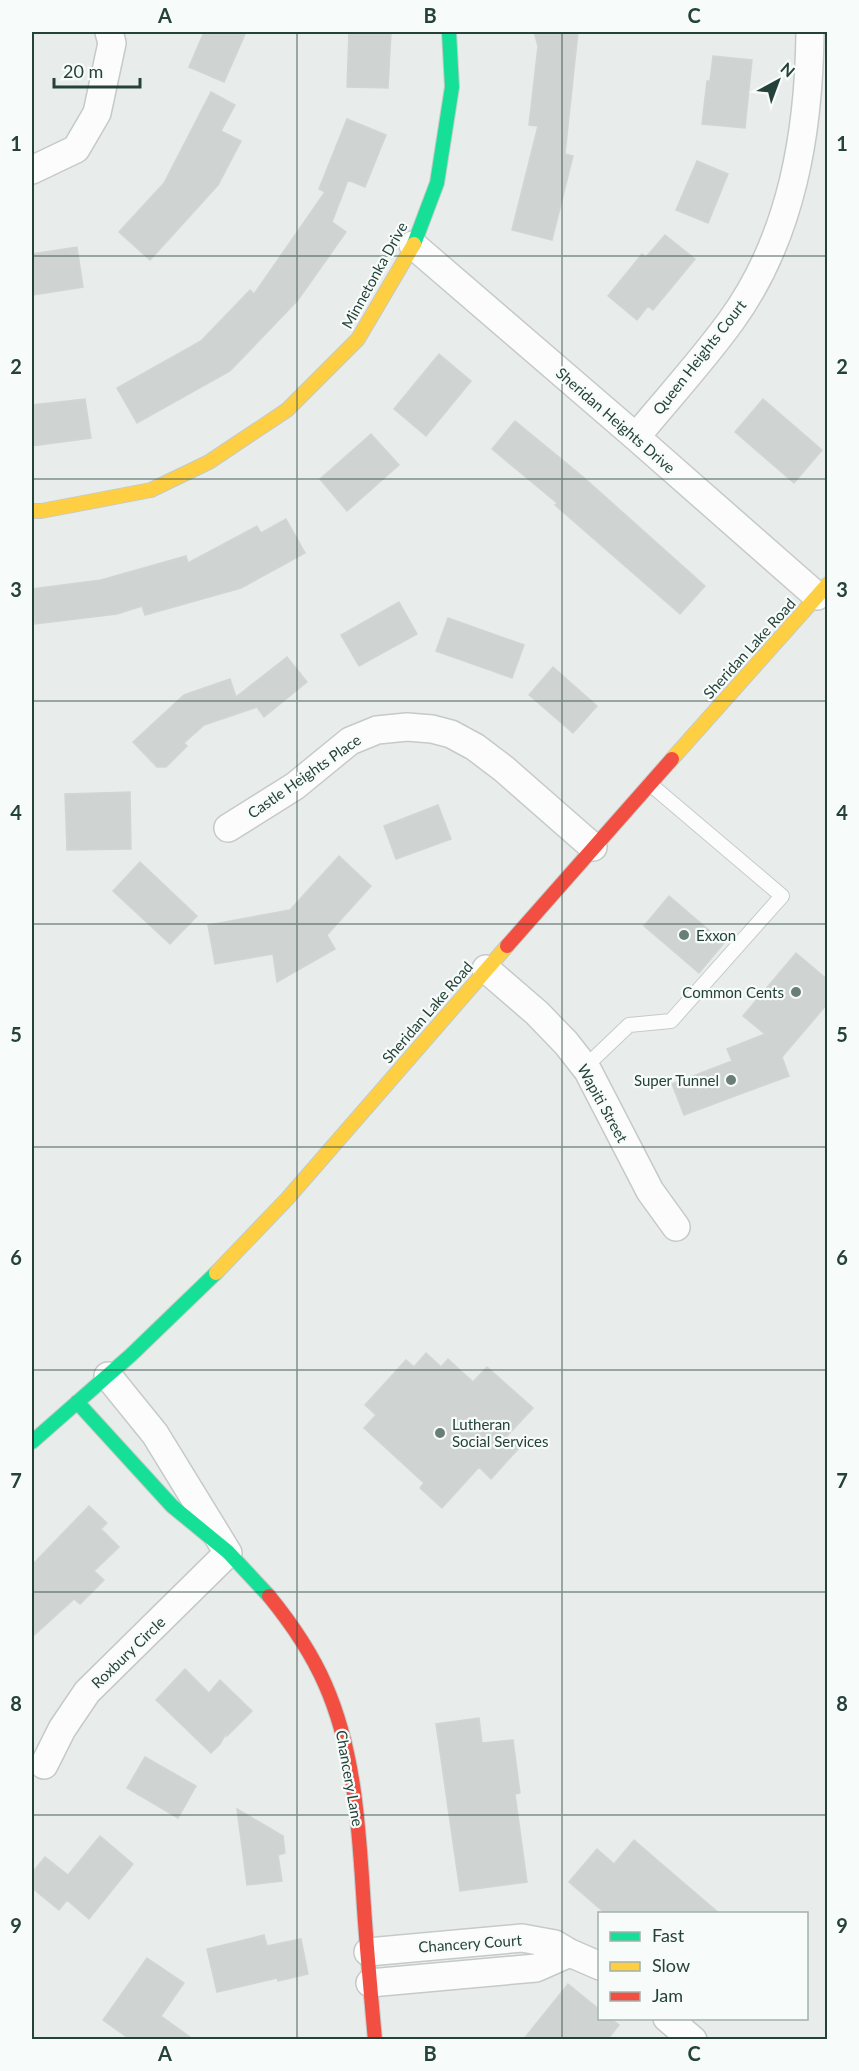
<svg xmlns="http://www.w3.org/2000/svg" width="859" height="2071" viewBox="0 0 859 2071" font-family="Lato,sans-serif">
<rect width="100%" height="100%" fill="#e8edeb"/>
<!-- building -->
<path fill="#cfd4d2" stroke="#d1d6d4" stroke-width="1.5" d="M204,32H246L224,82L189,67Z
M349,32H391L388,88L347,87Z
M534,32H578L565,154L573,156L552,240L512,230L538,126L529,125L538,46Z
M713,56L752,60L745,128L702,124L707,81H710Z
M211,92L235,105L221,131L241,141L218,185L150,260L119,232L164,183Z
M347,119L386,135L365,187L348,180L332,222L346,232L298,300L230,371L137,423L117,388L201,341L250,290L254,294L325,192L319,189Z
M697,161L728,174L708,223L676,210Z
M665,235L695,259L653,310L648,306L637,320L608,296L642,254L646,257Z
M77,247L83,287L32,295V254Z
M439,354L471,381L426,436L394,409Z
M85,399L91,438L32,446V405Z
M763,399L822,450L794,483L735,432Z
M515,421L582,476L705,586L680,614L555,505L557,503L492,449Z
M371,434L399,465L347,511L320,479Z
M286,519L305,553L241,588L145,615L142,606L117,614L35,624L32,589L101,580L186,556L188,563L257,526L261,533Z
M399,602L417,634L359,666L341,635Z
M448,618L524,645L512,678L436,651Z
M287,657L307,682L264,717L257,707L204,725L184,743L187,746L166,767H157L133,742L184,695L230,679L236,697Z
M553,667L597,706L573,733L529,695Z
M130,792L131,849L67,850L65,794Z
M438,805L451,839L396,859L384,826Z
M339,856L371,886L327,935L335,949L277,982L273,954L215,964L208,925L290,910Z
M140,862L197,916L170,944L113,891Z
M669,896L724,943L699,973L644,926Z
M796,953L828,980V1003L782,1057L789,1076L684,1115L672,1084L732,1061L727,1049L765,1034L743,1016Z
M426,1353L441,1367L448,1359L473,1382L487,1367L533,1408L506,1437L519,1448L491,1479L479,1467L442,1508L420,1488L424,1483L364,1428L376,1415L365,1405L406,1360L414,1367Z
M89,1506L107,1523L101,1529L119,1547L94,1571L104,1580L80,1604L74,1599L32,1637V1565Z
M185,1669L209,1693L220,1680L252,1711L227,1736V1732L220,1744L211,1753L156,1700Z
M479,1718L482,1743L513,1740L520,1793L515,1794L527,1882L460,1891L436,1724Z
M145,1757L196,1786L178,1818L127,1788Z
M237,1809L283,1836L285,1853L278,1855L282,1881L247,1885Z
M100,1836L133,1864L89,1919L67,1900L59,1910L32,1888V1873L45,1857L68,1875Z
M634,1840L657,1860L720,1914H606L569,1882L597,1849L614,1864Z
M264,1935L267,1946L301,1939L308,1974L278,1981L277,1978L217,1992L207,1949Z
M147,1958L184,1983L161,2016L194,2040H131L103,2020Z
M568,1984L600,2010V2019H611L619,2025L607,2040H523Z"/>
<g fill="none" stroke-linecap="round" stroke-linejoin="round">
<defs>
<path id="lane" d="M585,1067L629,1025L671,1021L782,896L650,784"/>
<path id="street" d="M32,170L76,149L97,113L112,43L109,32
M413,245L636,437L817,596
M636,437C668,398 702,361 731,321C792,237 809,132 810,32
M228,828L295,786L350,741L377,730L407,727L432,729L451,734L475,747L504,769L593,847
M486,969L537,1013L566,1043L588,1071L650,1191L676,1227
M44,1765L62,1729L87,1692L228,1553L155,1434L108,1376
M368,1952L522,1938L555,1944L570,1953L600,1966
M370,1983L536,1968L570,1953
M667,2018L693,2040"/>
<path id="fast" d="M414,244L437,183L452,87L449,32
M77,1402L172,1506L228,1552L269,1596
M32,1442L131,1355L216,1273"/>
<path id="slow" d="M32,511H41L151,490L209,462L287,410L358,339L414,244
M672,759L828,584
M216,1273L287,1199L507,946"/>
<path id="jam" d="M507,946L672,759
M269,1596C291,1623 311,1652 325,1684C356,1754 359,1833 364,1908C367,1952 371,1996 375,2040"/>
</defs>
<!-- lane casing -->
<use href="#lane" stroke="#c5cac8" stroke-width="16"/>
<!-- street casing -->
<use href="#street" stroke="#c5cac8" stroke-width="30"/>
<!-- fast casing -->
<use href="#fast" stroke="#c3cbc8" stroke-width="16"/>
<!-- slow casing -->
<use href="#slow" stroke="#c3cbc8" stroke-width="16"/>
<!-- jam casing -->
<use href="#jam" stroke="#c3cbc8" stroke-width="16"/>
<!-- lane -->
<use href="#lane" stroke="#fcfcfc" stroke-width="14"/>
<!-- street -->
<use href="#street" stroke="#fcfcfc" stroke-width="27"/>
<!-- fast -->
<use href="#fast" stroke="#16e098" stroke-width="14"/>
<!-- slow -->
<use href="#slow" stroke="#ffcf43" stroke-width="14"/>
<!-- jam -->
<use href="#jam" stroke="#f24e42" stroke-width="14"/>
</g>
<!-- grid -->
<path fill="none" stroke="#24423a" stroke-width="1.5" stroke-opacity="0.55" d="M297,32V2040M562,32V2040M32,256H828M32,479H828M32,701H828M32,924H828M32,1147H828M32,1370H828M32,1592H828M32,1815H828"/>
<!-- markers -->
<g fill="#697e78" stroke="#f7fbf9" stroke-width="2">
<circle cx="684" cy="935" r="6"/>
<circle cx="796" cy="992" r="6"/>
<circle cx="731" cy="1080" r="6"/>
<circle cx="440" cy="1433" r="6"/>
</g>
<g text-anchor="middle" dominant-baseline="central" stroke-width="4.5" stroke-linejoin="round" paint-order="stroke">
<!-- street labels -->
<g font-size="15" fill="#24423a" stroke="#f7fbf9">
<text transform="translate(374 275) rotate(-61)">Minnetonka Drive</text>
<text transform="translate(699 357) rotate(-52)">Queen Heights Court</text>
<text transform="translate(616 420) rotate(41)">Sheridan Heights Drive</text>
<text transform="translate(749 648) rotate(-48)">Sheridan Lake Road</text>
<text transform="translate(304 776) rotate(-35)">Castle Heights Place</text>
<text transform="translate(427 1012) rotate(-49)">Sheridan Lake Road</text>
<text transform="translate(603 1103) rotate(61)">Wapiti Street</text>
<text transform="translate(128 1652) rotate(-44)">Roxbury Circle</text>
<text transform="translate(350 1778) rotate(80)">Chancery Lane</text>
<text transform="translate(470 1943) rotate(-4)">Chancery Court</text>
</g>
<!-- poi labels -->
<g font-size="15" fill="#24423a" stroke="#f7fbf9" text-anchor="start">
<text x="696" y="935">Exxon</text>
<text x="784" y="992" text-anchor="end">Common Cents</text>
<text x="719" y="1080" text-anchor="end">Super Tunnel</text>
<text x="452" y="1424">Lutheran<tspan x="452" dy="17">Social Services</tspan></text>
</g>
</g>
<!-- border -->
<rect width="859" height="2071" fill="none" stroke="#f7fbf9" stroke-width="66"/>
<!-- legend -->
<rect x="598" y="1912" width="210" height="108" fill="#f7fbf9" stroke="#a3b1ad" stroke-width="1.5"/>
<rect x="610" y="1932" width="30" height="9" fill="#16e098" stroke="#a3b1ad" stroke-width="1.5"/>
<text x="652" y="1942" font-size="18" fill="#24423a">Fast</text>
<rect x="610" y="1962" width="30" height="9" fill="#ffcf43" stroke="#a3b1ad" stroke-width="1.5"/>
<text x="652" y="1972" font-size="18" fill="#24423a">Slow</text>
<rect x="610" y="1992" width="30" height="9" fill="#f24e42" stroke="#a3b1ad" stroke-width="1.5"/>
<text x="652" y="2002" font-size="18" fill="#24423a">Jam</text>
<!-- north arrow -->
<g transform="translate(778 81) rotate(41)" stroke="#f7fbf9" stroke-width="4.5" paint-order="stroke">
<path d="M0-4.5L10 22L0 15L-10 22Z" fill="#24423a"/>
<text y="-9" font-size="16" font-weight="bold" text-anchor="middle" fill="#24423a">N</text>
</g>
<!-- scale -->
<path d="M54 78v9h86v-9" fill="none" stroke="#24423a" stroke-width="3"/>
<text x="63" y="78" font-size="18" fill="#24423a" stroke="#f7fbf9" stroke-width="4.5" paint-order="stroke">20 m</text>
<rect x="33" y="33" width="793" height="2005" fill="none" stroke="#24423a" stroke-width="2"/>
<g font-size="20" text-anchor="middle" font-weight="bold" fill="#24423a">
<text x="165" y="23">A</text>
<text x="430" y="23">B</text>
<text x="694" y="23">C</text>
<text x="16" y="151">1</text>
<text x="842" y="151">1</text>
<text x="16" y="374">2</text>
<text x="842" y="374">2</text>
<text x="16" y="597">3</text>
<text x="842" y="597">3</text>
<text x="16" y="820">4</text>
<text x="842" y="820">4</text>
<text x="16" y="1042">5</text>
<text x="842" y="1042">5</text>
<text x="16" y="1265">6</text>
<text x="842" y="1265">6</text>
<text x="16" y="1488">7</text>
<text x="842" y="1488">7</text>
<text x="16" y="1711">8</text>
<text x="842" y="1711">8</text>
<text x="16" y="1933">9</text>
<text x="842" y="1933">9</text>
<text x="165" y="2061">A</text>
<text x="430" y="2061">B</text>
<text x="694" y="2061">C</text>
</g>
</svg>
